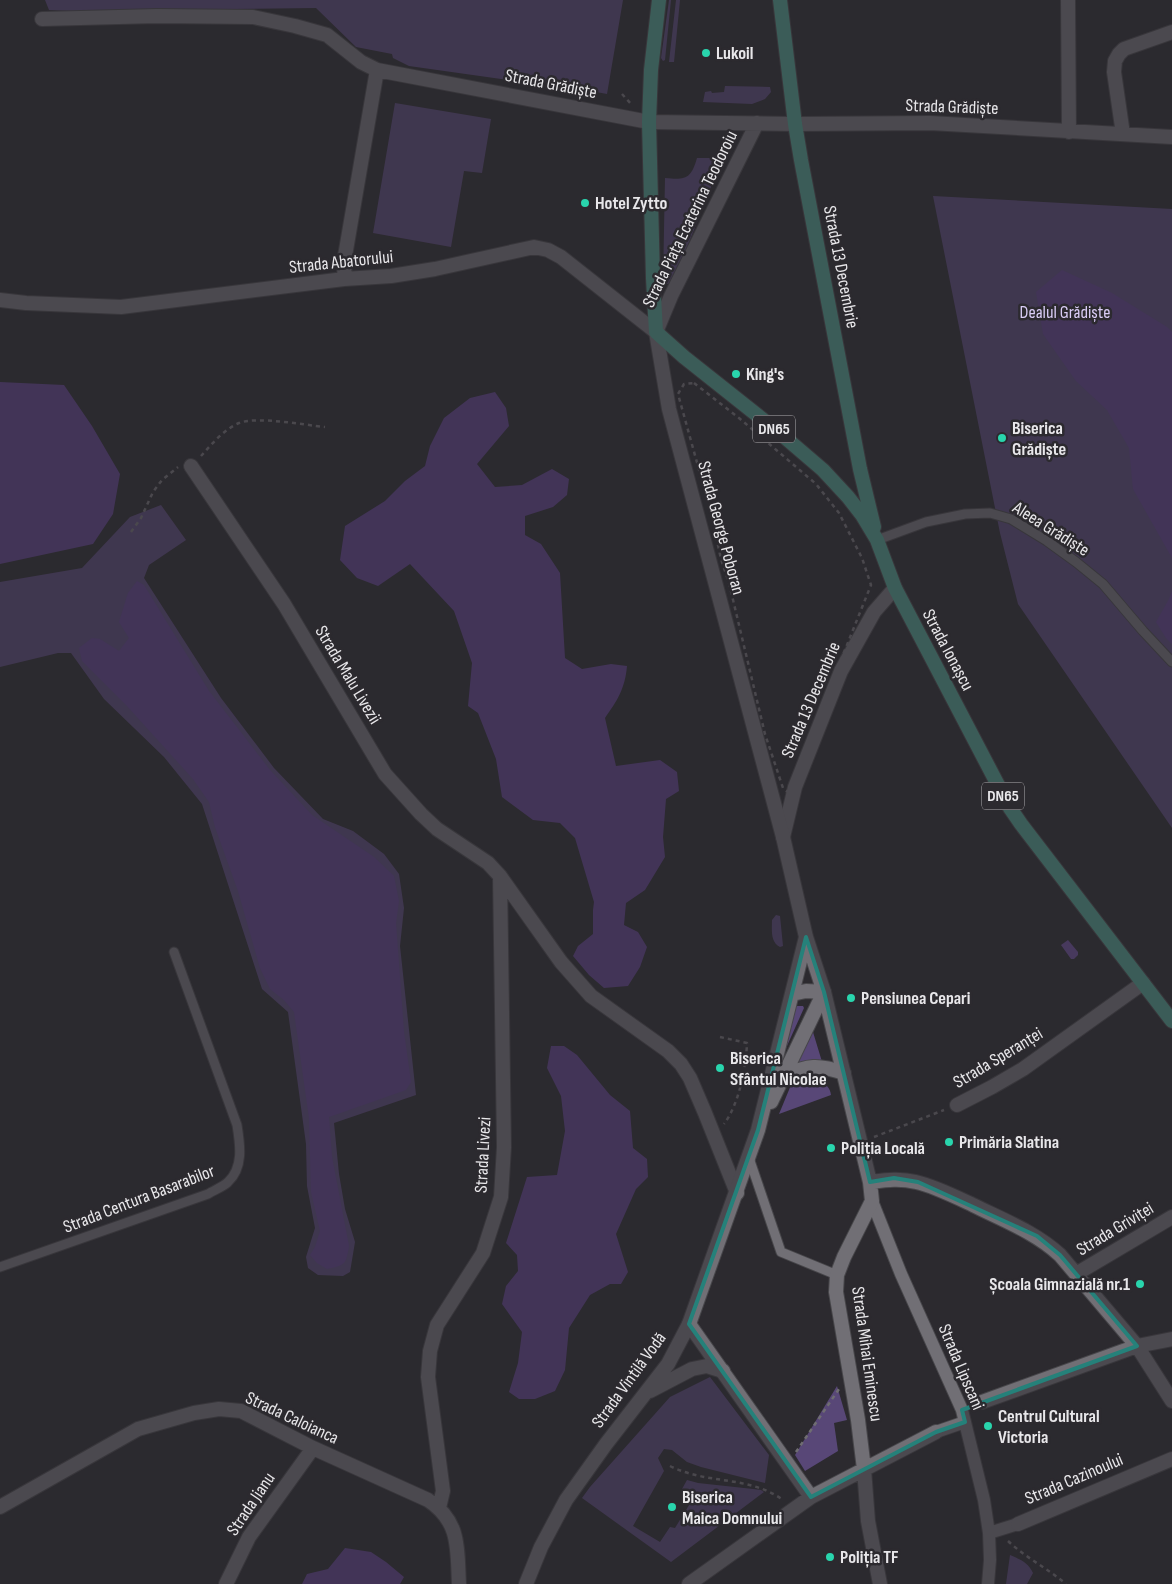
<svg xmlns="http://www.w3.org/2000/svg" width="1172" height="1584" viewBox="0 0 1172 1584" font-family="'Sofia Sans Condensed',sans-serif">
<rect width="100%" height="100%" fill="#2c2a2f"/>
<!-- green -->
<path fill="#584777" d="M45,0H623L607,94L538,81L536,84L409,66L393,58L392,54L356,47L316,8L72,11L49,10Z
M669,0H671L665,60L663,61L661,58Z
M676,0H680L674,62H669Z
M725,86L770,87L771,92L765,99L752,104L703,102L705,92L711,91L712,93L724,92Z
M395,103L491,119L482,173L464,171L451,247L373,233Z
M697,158H717L711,179V187L674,280L670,284H666L663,282L665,178C686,180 691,179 697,158Z
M933,196L1172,209V828L1018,604L1000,533Z
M161,505L186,540L149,565L144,578L221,698L274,768L323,819L353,831L384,854L399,874L404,908L400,946L416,1095L334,1123L339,1174L345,1209L355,1242L350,1272L343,1276L318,1275L308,1268L306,1257L315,1228L307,1186L306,1144L288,1012L262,989L202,804L164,757L104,699L71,653H58L0,667V582L82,568L130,517Z
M776,915L780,916L783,946L780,947C770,942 772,929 772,920Z
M797,1006H803L804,1008L782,1057L794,1007Z
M811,1032H813L823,1065H799L797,1063Z
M801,1079C812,1079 830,1081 831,1095L779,1114L791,1085Z
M710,1377L769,1455L765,1483L701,1467L687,1462L672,1450L664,1449L658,1458L664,1471L633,1526L660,1542L670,1527L675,1528L694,1497L682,1489L687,1480L698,1483L753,1489L761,1490L764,1492L671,1562L582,1498L590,1487L670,1397Z
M837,1386L847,1420L834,1423L838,1451L805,1471L795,1455Z
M1010,1555C1021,1560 1028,1562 1033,1573L1027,1584H1006Z"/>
<!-- forest -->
<path fill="#5d4188" d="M1062,270L1112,293L1167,327L1172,332V558L1133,489L1129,448L1107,410L1076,381L1043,334L1036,292Z
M0,382L64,385L92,426L120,474L113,514L93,544L0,564Z
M495,392L506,408L509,426L477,464L495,487L522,485L552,469L569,479L567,495L553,507L525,516V535L541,544L560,573L565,658L582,669L611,664L627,666C625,689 617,701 605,718L616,766L660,760L677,772L679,791L666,799L663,837L665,857L645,890L626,903L624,925L638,932L647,947L640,967L628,986L604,988L589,975L573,956L578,946L593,934V910L594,902L575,838L560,823L533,820L502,797L496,759L478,713L468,706L472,663L454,611L410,564L378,586L357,578L340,560L345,526L385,501L405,481L425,466L430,446L444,418L470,398Z
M137,581L144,585L209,691L270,770L312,815L374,857L394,876L399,901L396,923L404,1032L411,1082L406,1090L329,1117L332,1157L349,1246C346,1265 345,1265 327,1269L317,1263L310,1255L315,1247L320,1231L311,1192L309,1118L294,1012L284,1000L270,989L260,968L238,891L215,827L209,802L193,779L127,706L82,661L79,648L92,638L100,639L119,651L129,638L119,622L128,593Z
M1172,591V644L1166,638L1156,622L1169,599Z
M551,1046H564L577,1055L610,1095L630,1111L633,1148L647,1159L648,1177L636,1189L616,1234L628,1272L621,1284H610L590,1295L569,1328L565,1370L555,1391L535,1399H519L509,1392L518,1363L522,1332L502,1304L506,1286L518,1271L517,1255L506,1243L527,1177L557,1175L565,1131L561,1096L547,1068Z
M345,1548L371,1552L386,1562L404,1577L400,1584H302L307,1574L328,1569Z"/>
<!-- water -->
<path fill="#694d95" d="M1068,940L1078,952V955L1074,959H1071L1061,945Z"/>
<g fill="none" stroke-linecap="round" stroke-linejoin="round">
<defs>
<path id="service" d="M877,540L926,522L965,514L990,513L1011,519L1047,541L1076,562L1103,584L1143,631L1172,662
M749,1158L781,1252L837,1275
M0,1267L208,1194C214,1190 223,1187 228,1182C244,1167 240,1144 237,1125L174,952"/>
<path id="pedestrian" d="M872,1201L901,1274L962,1410L984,1500L989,1533L990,1560L988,1584
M936,1432L965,1422
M989,1533L1018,1524"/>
<path id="minor" d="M1068,0L1069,132
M42,19L157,16L253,17L295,26L327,35L361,62L377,70L649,122L795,124L930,123L1172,137
M1123,134L1114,72L1115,61L1119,54L1124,49L1172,32
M344,279L345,256L377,70
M0,300L26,303L121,307L344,279L391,276L435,269L534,247L548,250L561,257L656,332L671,296L757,123
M191,466L284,604L385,774L421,814L437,829L488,863L500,876L561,962L591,996L668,1051L681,1064L690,1078L705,1113L737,1193
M783,837L795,787L841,671L874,612L895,588
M824,992L870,1182L872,1201L844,1257L837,1275L836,1292L858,1420L864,1469L868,1521L880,1584
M957,1105L992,1087L1023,1069L1143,983
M870,1182C886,1180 900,1178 916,1182C934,1186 956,1197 973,1205C1003,1220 1035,1232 1060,1255L1137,1346L1172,1401
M1076,1274L1172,1217
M689,1324L811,1497
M982,1402L1137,1346L1172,1339
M0,1507L138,1429L194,1413L219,1409L241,1411L313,1448L428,1500C461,1522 457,1549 459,1584
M439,1508L443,1491L428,1377L430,1351L437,1325L483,1253L501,1197L504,1147L500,876
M1018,1524L1172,1459
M226,1584L249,1537L313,1448
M689,1584L811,1497L936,1432"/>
<path id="secondary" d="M656,332L669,409L783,837L806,937L824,992
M792,994L806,991L824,992
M784,1076C808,1065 818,1064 844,1073
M771,1102L824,992
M650,1391L692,1369L707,1366L723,1371
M526,1584L541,1547L566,1500L606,1444L668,1364L689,1324L758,1130L806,937"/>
<path id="primary" d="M659,0L651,70L649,122L653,278L656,332L684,357L781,434L823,470L848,497L862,515L877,540L895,588L1010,808L1021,824L1172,1021
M780,0L795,124L801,160L860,469L874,527"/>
</defs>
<!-- service casing -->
<use href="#service" stroke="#47464a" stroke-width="11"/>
<!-- pedestrian casing -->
<use href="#pedestrian" stroke="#47464a" stroke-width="14"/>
<!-- minor casing -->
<use href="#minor" stroke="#47464a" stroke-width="16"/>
<!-- secondary casing -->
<use href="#secondary" stroke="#47464a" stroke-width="16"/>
<!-- primary casing -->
<use href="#primary" stroke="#47464a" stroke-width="16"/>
<!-- path -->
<path stroke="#6f6d72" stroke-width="2.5" stroke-dasharray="4 4" stroke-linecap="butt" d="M622,94L631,104
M694,383L739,418L816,484L839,513L862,558L871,585L788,792L783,788L765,734L729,583L721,559L711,513L678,394L684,384Z
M201,456C212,444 223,430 239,423C257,416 305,425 325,427
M131,532L141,518L153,492L162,480L178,467
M720,1037L747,1043C746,1068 739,1104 724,1124
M874,1137L944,1110
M796,1452L839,1389
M670,1466C708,1485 748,1475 783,1500
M1008,1541C1026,1558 1047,1568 1066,1584"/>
<!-- service -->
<use href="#service" stroke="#716f75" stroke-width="9"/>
<!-- pedestrian -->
<use href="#pedestrian" stroke="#716f75" stroke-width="12"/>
<!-- minor -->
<use href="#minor" stroke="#716f75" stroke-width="14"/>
<!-- secondary -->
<use href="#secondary" stroke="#716f75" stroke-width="14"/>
<!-- primary -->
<use href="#primary" stroke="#4f9a89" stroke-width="14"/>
</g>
<!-- marked area -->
<path d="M0 0H1172V1584H0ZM806,937L824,992L870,1182L894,1178L918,1182L1037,1236L1060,1255L1137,1346L962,1410L965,1422L936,1432L811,1497L689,1324L758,1130Z" fill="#2c2a2f" fill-opacity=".55" fill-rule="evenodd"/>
<path fill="none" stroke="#25817a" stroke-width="4" stroke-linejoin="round" d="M806,937L824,992L870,1182L894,1178L918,1182L1037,1236L1060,1255L1137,1346L962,1410L965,1422L936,1432L811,1497L689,1324L758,1130Z"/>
<!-- markers -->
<g fill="#29d5ad" stroke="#2c2a2f" stroke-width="2">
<circle cx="706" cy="53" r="5"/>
<circle cx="585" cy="203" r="5"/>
<circle cx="736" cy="374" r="5"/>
<circle cx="1002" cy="438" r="5"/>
<circle cx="851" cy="998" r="5"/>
<circle cx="720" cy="1068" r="5"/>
<circle cx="949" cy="1142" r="5"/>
<circle cx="831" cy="1148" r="5"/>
<circle cx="1140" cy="1284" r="5"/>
<circle cx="988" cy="1426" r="5"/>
<circle cx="672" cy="1507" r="5"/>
<circle cx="830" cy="1557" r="5"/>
</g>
<g text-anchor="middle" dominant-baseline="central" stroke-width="5" stroke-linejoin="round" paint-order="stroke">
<!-- shield labels -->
<g fill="#2c2a2f" stroke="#b0aeb2" stroke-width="1">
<rect x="753" y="415.5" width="42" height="27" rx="4"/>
<rect x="982" y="782.5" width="42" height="27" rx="4"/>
</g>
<g font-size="16" font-weight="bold" fill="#e8e7ea">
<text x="774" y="429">DN65</text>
<text x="1003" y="796">DN65</text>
</g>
<!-- poi labels -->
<g font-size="18" font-weight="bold" fill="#e8e7ea" stroke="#2c2a2f" text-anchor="start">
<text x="716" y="53">Lukoil</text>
<text x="595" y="203">Hotel Zytto</text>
<text x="746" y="374">King's</text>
<text x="1012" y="428">Biserica<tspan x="1012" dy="21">Grădiște</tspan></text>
<text x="861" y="998">Pensiunea Cepari</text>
<text x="730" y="1058">Biserica<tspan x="730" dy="21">Sfântul Nicolae</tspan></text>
<text x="959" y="1142">Primăria Slatina</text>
<text x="841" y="1148">Poliția Locală</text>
<text x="1130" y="1284" text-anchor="end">Școala Gimnazială nr.1</text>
<text x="998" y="1416">Centrul Cultural<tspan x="998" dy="21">Victoria</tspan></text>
<text x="682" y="1497">Biserica<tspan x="682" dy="21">Maica Domnului</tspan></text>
<text x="840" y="1557">Poliția TF</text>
</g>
<!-- street labels -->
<g font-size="18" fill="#e8e7ea" stroke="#2c2a2f">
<text transform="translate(551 84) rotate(11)">Strada Grădiște</text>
<text transform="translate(952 107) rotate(2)">Strada Grădiște</text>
<text transform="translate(690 219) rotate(-64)">Strada Piața Ecaterina Teodoroiu</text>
<text transform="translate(341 262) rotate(-6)">Strada Abatorului</text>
<text transform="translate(841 267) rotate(79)">Strada 13 Decembrie</text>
<text transform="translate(721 528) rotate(75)">Strada George Poboran</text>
<text transform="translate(1051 529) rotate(32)">Aleea Grădiște</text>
<text transform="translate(948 650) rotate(62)">Strada Ionașcu</text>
<text transform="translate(348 675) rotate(59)">Strada Malu Livezii</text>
<text transform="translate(811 700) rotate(-67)">Strada 13 Decembrie</text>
<text transform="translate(998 1058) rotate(-31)">Strada Speranței</text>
<text transform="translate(483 1155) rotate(-87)">Strada Livezi</text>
<text transform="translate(139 1199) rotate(-21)">Strada Centura Basarabilor</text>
<text transform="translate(1115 1229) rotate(-31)">Strada Griviței</text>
<text transform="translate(867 1354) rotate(82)">Strada Mihai Eminescu</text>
<text transform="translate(961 1367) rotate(67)">Strada Lipscani</text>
<text transform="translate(629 1380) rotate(-54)">Strada Vintilă Vodă</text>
<text transform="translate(292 1418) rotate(25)">Strada Caloianca</text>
<text transform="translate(1074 1479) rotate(-23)">Strada Cazinoului</text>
<text transform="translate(251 1504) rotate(-56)">Strada Jianu</text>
</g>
<!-- park labels -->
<g font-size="18" fill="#dacdf6" stroke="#2c2a2f">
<text x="1065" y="312">Dealul Grădiște</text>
</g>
</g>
</svg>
